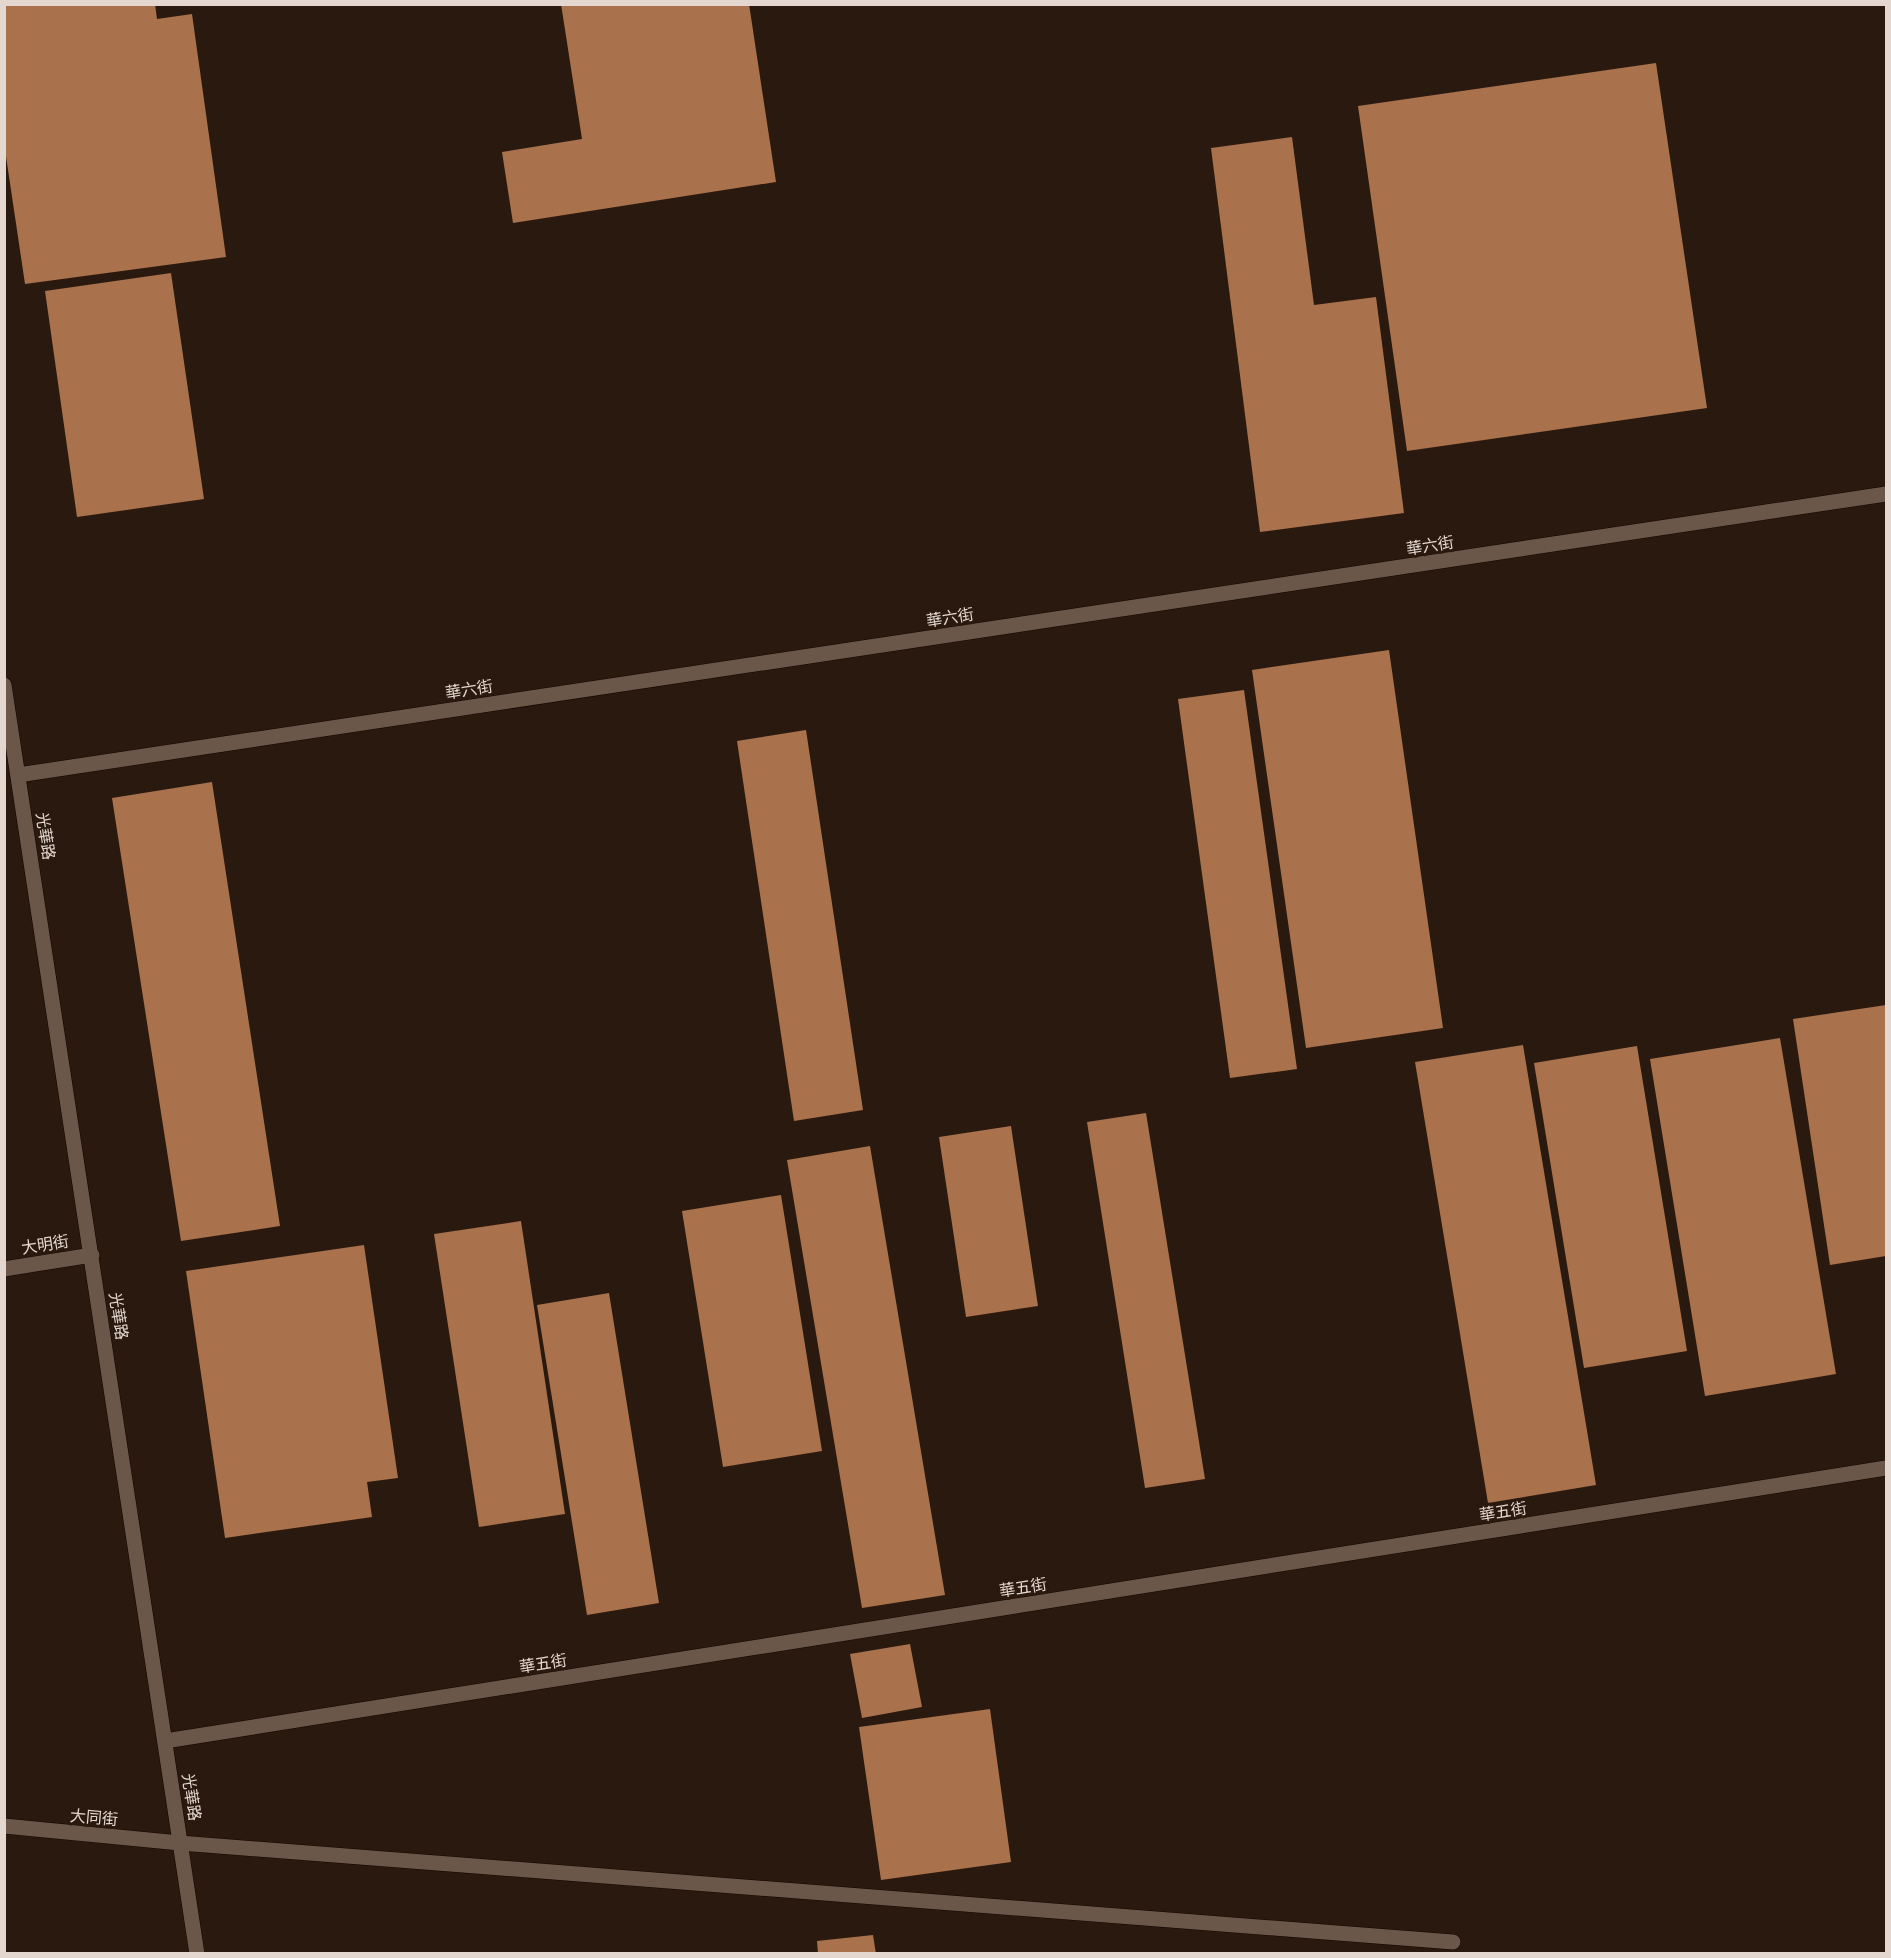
<svg xmlns="http://www.w3.org/2000/svg" width="1891" height="1958" viewBox="0 0 1891 1958" font-family="Ubuntu,'Noto Sans TC',sans-serif">
<rect width="100%" height="100%" fill="#2a190e"/>
<!-- building -->
<path fill="#a9724c" d="M4,4H155L157,19L192,14L226,257L25,284L4,143Z
M561,4H749L776,182L513,223L502,152L582,139Z
M1656,63L1707,408L1407,451L1358,106Z
M1292,137L1314,305L1376,297L1404,513L1260,532L1211,148Z
M171,273L204,499L77,517L45,291Z
M1389,650L1443,1028L1306,1048L1252,670Z
M1244,690L1297,1069L1230,1078L1178,699Z
M806,730L863,1110L794,1121L737,741Z
M212,782L280,1226L181,1241L112,798Z
M1886,1005V1256L1830,1265L1793,1019Z
M1780,1038L1836,1374L1705,1396L1650,1059Z
M1523,1045L1596,1485L1488,1503L1415,1062Z
M1637,1046L1687,1351L1584,1368L1534,1063Z
M1146,1113L1205,1479L1145,1488L1087,1122Z
M1011,1126L1038,1306L966,1317L939,1137Z
M870,1146L945,1595L862,1608L787,1160Z
M781,1195L822,1451L723,1467L682,1211Z
M521,1221L565,1514L479,1527L434,1234Z
M364,1245L398,1478L367,1482L372,1517L225,1538L186,1271Z
M609,1293L659,1603L587,1615L537,1305Z
M910,1644L922,1707L862,1718L850,1654Z
M990,1709L1011,1862L881,1880L859,1727Z
M873,1935L876,1954H818L817,1941Z"/>
<g fill="none" stroke-linecap="round" stroke-linejoin="round">
<defs>
<path id="service" d="M18,775L1886,494
M165,1741L1886,1468
M180,1843L1453,1942"/>
<path id="minor" d="M4,1826L180,1843"/>
<path id="tertiary" d="M4,685L197,1954
M4,1269L92,1255"/>
</defs>
<!-- service casing -->
<use href="#service" stroke="#110400" stroke-width="16"/>
<!-- minor casing -->
<use href="#minor" stroke="#110400" stroke-width="16"/>
<!-- tertiary casing -->
<use href="#tertiary" stroke="#110400" stroke-width="16"/>
<!-- service -->
<use href="#service" stroke="#6a574a" stroke-width="15"/>
<!-- minor -->
<use href="#minor" stroke="#6a574a" stroke-width="15"/>
<!-- tertiary -->
<use href="#tertiary" stroke="#6a574a" stroke-width="15"/>
</g>
<g text-anchor="middle" dominant-baseline="central" stroke-width="6" stroke-linejoin="round" paint-order="stroke">
<!-- street labels -->
<g font-size="16" fill="#e3d7cf" stroke="#2a190e">
<text transform="translate(1430 545) rotate(-9)">華六街</text>
<text transform="translate(950 617) rotate(-9)">華六街</text>
<text transform="translate(469 689) rotate(-9)">華六街</text>
<text transform="translate(46 836) rotate(81)">光華路</text>
<text transform="translate(45 1244) rotate(-9)">大明街</text>
<text transform="translate(119 1316) rotate(81)">光華路</text>
<text transform="translate(1503 1511) rotate(-9)">華五街</text>
<text transform="translate(1023 1587) rotate(-9)">華五街</text>
<text transform="translate(543 1663) rotate(-9)">華五街</text>
<text transform="translate(192 1797) rotate(81)">光華路</text>
<text transform="translate(94 1817) rotate(5)">大同街</text>
</g>
</g>
<!-- border -->
<rect width="1891" height="1958" fill="none" stroke="#e3d7cf" stroke-width="12"/>
</svg>
